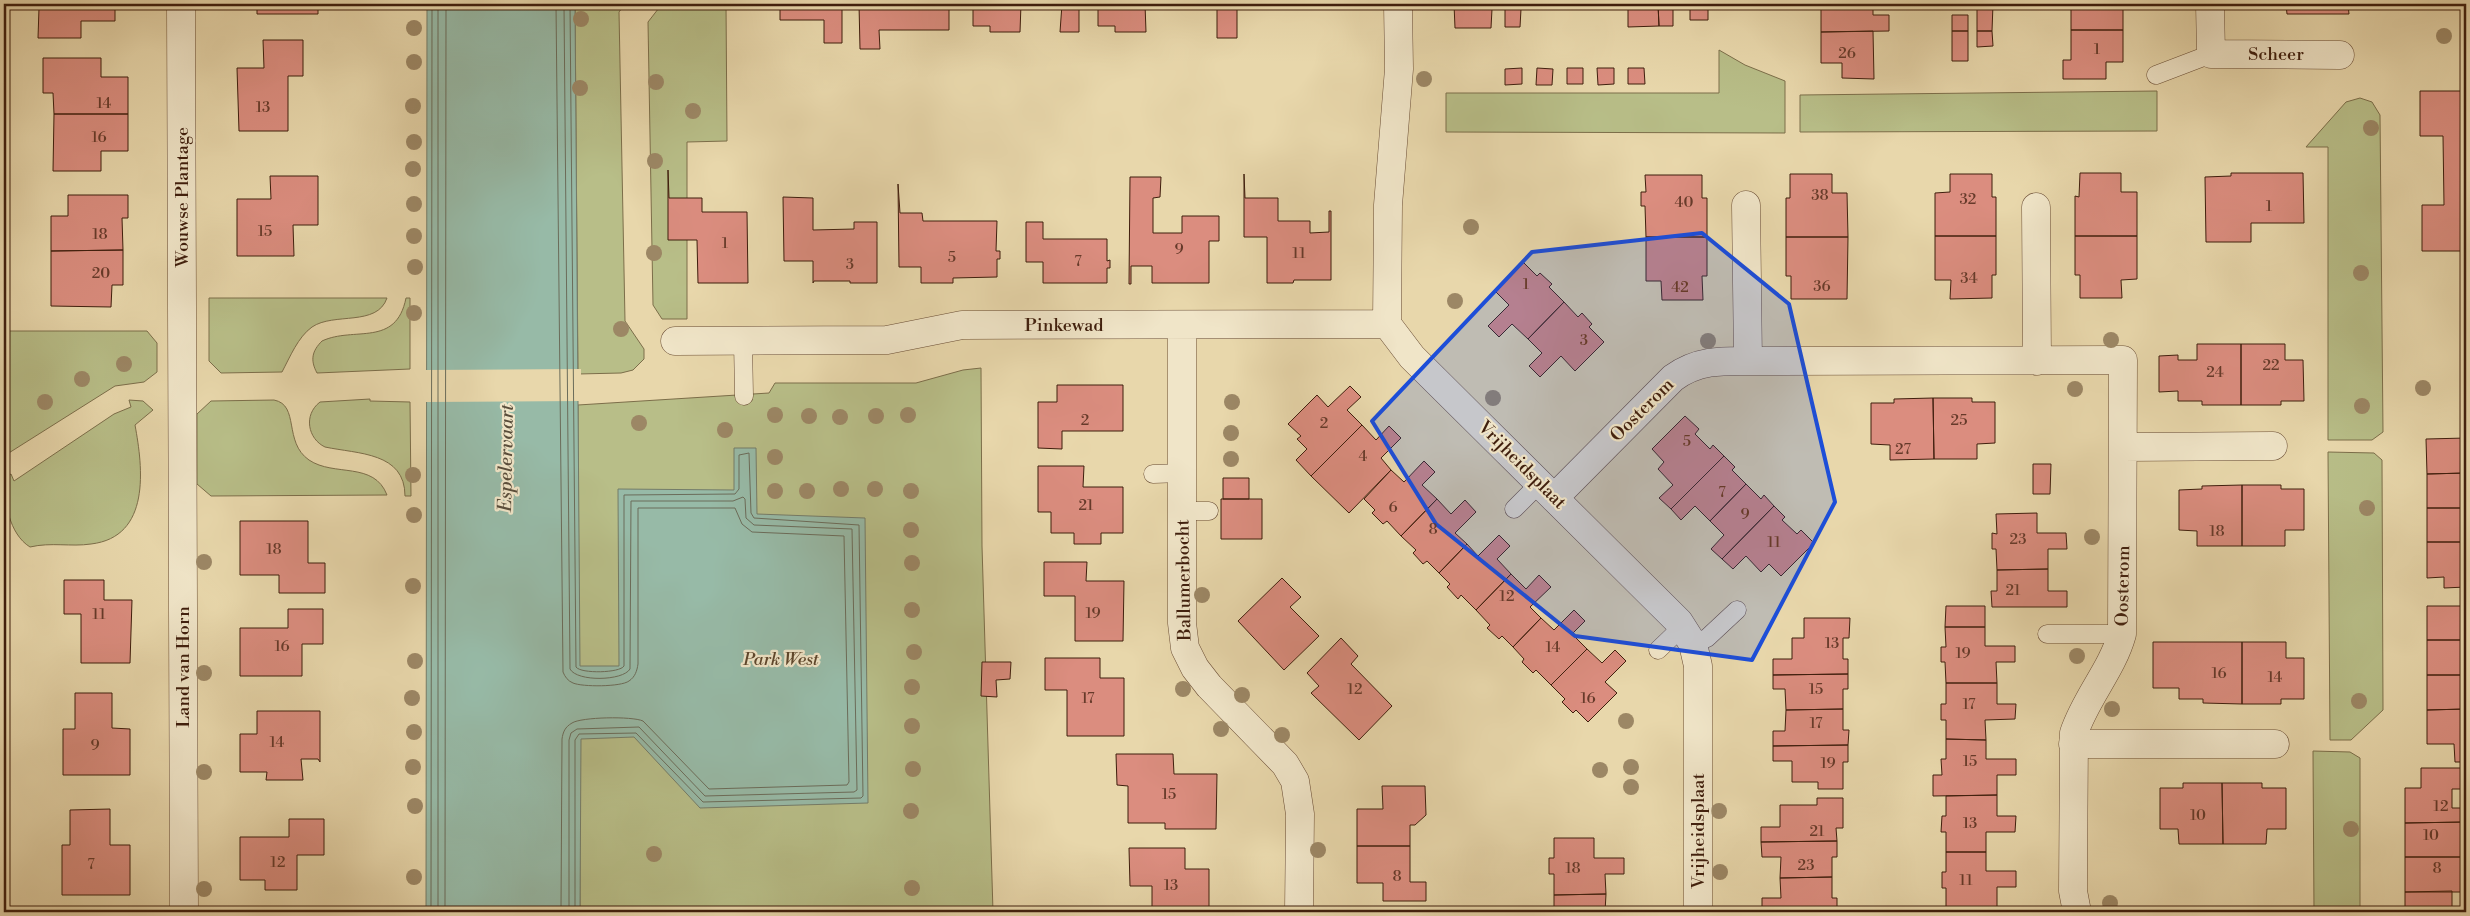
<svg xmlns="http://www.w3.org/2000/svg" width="2470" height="916" viewBox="0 0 2470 916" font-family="'Libre Bodoni',serif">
<rect width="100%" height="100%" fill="#e8d7ab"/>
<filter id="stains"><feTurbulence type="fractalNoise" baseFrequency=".004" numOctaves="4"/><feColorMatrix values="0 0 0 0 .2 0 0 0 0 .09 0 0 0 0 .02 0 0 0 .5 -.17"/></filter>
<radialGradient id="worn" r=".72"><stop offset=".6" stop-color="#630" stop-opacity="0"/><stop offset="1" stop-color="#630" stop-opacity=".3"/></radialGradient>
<!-- green -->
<path fill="#b8be88" stroke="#7c6e4a" d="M575,4H625L619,12L625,321L644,349V359L633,370L621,373L578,374Z
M662,4H726L727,141L687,142V319H662L653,305L648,22Z
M1719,50L1745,65L1785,81V133L1446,132V93H1719Z
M2157,91V131L1800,132V95Z
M2360,98L2372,102L2380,115L2383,432L2372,440H2328V147H2306L2346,102Z
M209,298H387C377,327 334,312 312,327C298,337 290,357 282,372L221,373L209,361Z
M406,298H410V369L317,373C310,360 312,351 322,341C354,326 396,348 406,298Z
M4,331H147L157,343V372L144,382L115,386L4,456Z
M981,368L982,546L993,912H580L578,405L769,393L775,383H916L963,370Z
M370,399V401L410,402L411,496H405C405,452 358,454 325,447C308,439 303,415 320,402Z
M129,400L143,401L153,410L135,425C143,468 151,537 91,544C71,547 51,542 30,547C9,534 4,501 4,478L11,474L14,481L114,414L131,407Z
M274,400C300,405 283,442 309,460C334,477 374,461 387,495L211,496L197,484V414L211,401Z
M2328,452L2374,453L2382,460L2383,710L2351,740H2330Z
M2313,751L2350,752L2360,758V912H2314Z"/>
<!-- water -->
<path fill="#97baa7" stroke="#747c69" d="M427,4H575L580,666H619L618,489L734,490V448H756L757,514L865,518L868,803L700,808L634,737L581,739L580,912H426Z"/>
<!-- pier -->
<path fill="#e8d7ab" d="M581,369V401L425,402V370Z"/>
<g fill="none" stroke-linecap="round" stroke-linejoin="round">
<!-- shore -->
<path stroke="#6b6c5a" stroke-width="1" d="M556,4L563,672C565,677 568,681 573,683C582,687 621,687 629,681C635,677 637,671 638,664V508H735L742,524L752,532L844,536L849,782L847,785L709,789L643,721C632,716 581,717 572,723C565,727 563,732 562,739L561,912
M564,4L570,669C577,682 623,681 630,669L631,501H733L743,497L745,499L746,518L754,525L852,529L857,790L854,792L705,796L639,727L577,729L571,733L569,740V912
M570,4L576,667C581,674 620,673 624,666V495L735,494L739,489V455L749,453L751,513L754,518L859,525L863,796L861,798L703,802L636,733L579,734L575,740V912
M431,912L432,4
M438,912V4
M445,912L446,4"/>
</g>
<!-- building -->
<path fill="#db8d7f" stroke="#3f1e0d" d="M51,4H115V21H81V38H38L39,8H51Z
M257,4H318V14H257Z
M780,4H842V43H824V20H780Z
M859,4H949V30H879L880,49H860Z
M973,4H1021L1020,32H990V26H973Z
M1026,4H1079V32H1060L1062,4Z
M1098,4H1160H1145L1146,32H1115V26H1098Z
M1217,4H1245H1237V38H1217Z
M1454,4H1505V9H1492L1491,28H1455Z
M1505,4H1536V9H1521L1520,27H1505Z
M1536,4H1567V8L1536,9Z
M1567,4H1597V8H1567Z
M1597,4H1628V8H1597Z
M1628,4H1658L1659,26L1628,27Z
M1658,4H1708V20H1690V8H1673V26H1659Z
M1821,4H1873V15H1889V31L1821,32Z
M1977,4H1993L1992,31H1977Z
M2071,4H2123V30H2071Z
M2286,4H2348L2349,14H2287Z
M1952,15H1968V31H1952Z
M2071,30H2123V62H2106V79H2063V60H2071Z
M1873,31L1874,79L1842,78V63H1821V32Z
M1952,31H1968V61H1952Z
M1977,31H1992L1993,46L1977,47Z
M263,40H303V76H288V131H239L237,68H264Z
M43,58H101V77H128V114H54L53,93H43Z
M1522,68V84L1505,85V69Z
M1537,68L1553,69L1552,85H1536Z
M1567,68H1583V84H1567Z
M1597,68H1614V84L1598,85Z
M1628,68H1644L1645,84H1628Z
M2420,91H2466V251H2422V205H2444L2443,136H2420Z
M54,114H128V151H101V171H53Z
M668,170L669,198H702V212H747L748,283H698L697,240H668Z
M2080,173H2121V192H2137V236H2075V196L2079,197Z
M2231,173H2303L2304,223H2251V242H2206L2205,177L2231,176Z
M1244,174L1245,198H1278V221H1310V233L1329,232V211H1331V280H1294L1293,283H1267V237H1244Z
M1790,174H1832V193H1847L1848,237H1786V198H1790Z
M1950,174H1992V197H1996V236H1935V193L1950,192Z
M1645,175H1702V198H1707V237H1646L1645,206H1641V192H1646Z
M270,176H318V225H293L294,256H237V199H271Z
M1130,177H1161L1160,197L1153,198V233H1182V216H1219V241H1209V283H1152V266H1131V284H1129Z
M898,184L900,213H922L923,221H997L996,251H1000V259H997V277L953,278V283H921V267H899Z
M68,195H128V218H122L123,250L51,251V216H68Z
M783,197L813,198V230L854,229V222H877V283H850V281H814L813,283V261H784Z
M1026,222H1043V239H1107V261L1110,260V268H1107V283H1043V262H1026Z
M1935,236H1996V275H1992V298L1950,299L1951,280H1935Z
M2075,236H2137V279L2121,280L2122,298H2080V275H2075Z
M1646,237H1707V276H1702L1703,300H1662L1661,281H1646Z
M1786,237H1848L1847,299H1791V276H1786Z
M123,250V285H112L111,307L51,306V251Z
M1523,262L1537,276L1540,273L1552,284L1549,287L1564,302L1528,339L1512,324L1499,337L1488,326L1509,305L1495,291Z
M1564,302L1578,317L1582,313L1592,324L1589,327L1604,342L1575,371L1561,356L1540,377L1529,366L1542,353L1528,339Z
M2197,344H2241V405H2202V401H2178V391L2159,392V356L2178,355V360H2197Z
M2241,344H2285V360H2303L2304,401H2281V405H2241Z
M1057,385H1123V431H1062V449L1038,448V402H1057Z
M1350,386L1361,397L1347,410L1362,425L1311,476L1296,460L1307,449L1297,439L1301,436L1288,424L1317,395L1328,407Z
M1933,398H1972V402H1995V443L1977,444V459H1934Z
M1933,398L1934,459L1890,460V445L1871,444V403H1894V399Z
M1685,416L1699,429L1695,434L1710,449L1713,445L1724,456L1671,509L1659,498L1673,485L1658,469L1664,462L1652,449Z
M1362,425L1376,440L1389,426L1401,438L1381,458L1391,470L1349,513L1311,476Z
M2466,438V473L2427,474L2426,439Z
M1724,456L1735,467L1732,470L1746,484L1710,521L1695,506L1681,520L1671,509Z
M1424,461L1435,472L1422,485L1437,499L1401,536L1387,521L1383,524L1372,513L1375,510L1364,499L1391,470L1404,482Z
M2033,464H2051L2050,494H2033Z
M1038,466H1084L1083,487H1123V533H1101V544H1074V533H1051V512H1038Z
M2466,473V508H2427V474Z
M1223,478H1249V499H1223Z
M1746,484L1761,499L1764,495L1774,506L1722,559L1711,549L1724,535L1710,521Z
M2242,485H2281V489H2304V530H2285V546H2242Z
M2242,485V546H2197V531L2179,530V490L2202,489V486Z
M1221,499H1262V539H1221Z
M1437,499L1451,514L1465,500L1476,512L1455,533L1467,544L1439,573L1427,561L1423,564L1413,553L1416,550L1401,536Z
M1774,506L1785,517L1782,520L1797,534L1801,530L1814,543L1781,576L1769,564L1761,572L1746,556L1733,569L1722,559Z
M2427,508H2466V542H2427Z
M2037,513V533H2066L2067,549H2048V569L1997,570L1996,549H1992V533L1997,534L1996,514Z
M240,521H308V563H325V593H279V575H240Z
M1499,535L1510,546L1497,559L1511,574L1476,610L1461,595L1458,599L1447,587L1450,584L1439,573L1467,544L1478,556Z
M2427,542H2466V587L2444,588V577L2427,578Z
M1044,562H1087L1086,581H1124L1123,641H1075V596H1044Z
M2048,569V591H2067V607H1992L1991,591H1997V570Z
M1511,574L1526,589L1539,575L1551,587L1530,607L1541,618L1513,647L1502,636L1499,639L1487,628L1490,625L1476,610Z
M1282,578L1301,597L1290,607L1319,636L1284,670L1238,621Z
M64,580H104V600H132L130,663H81V614H64Z
M1946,606H1985V627H1945Z
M2427,606H2466V640H2427Z
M288,609H323V644H302V676H240V628H288Z
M1574,610L1585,621L1572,634L1587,649L1551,685L1536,670L1533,673L1522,662L1524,659L1513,647L1541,618L1554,630Z
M1804,618H1850L1849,638H1843V659H1848V674L1773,675V659H1792V638H1804Z
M1945,627H1985V646H2015V662H1996L1997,683H1946L1945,662H1941V647H1946Z
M1341,638L1358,656L1351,664L1392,706L1359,740L1311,693L1319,686L1307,673Z
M2427,640H2466V675H2427Z
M2153,642H2242V704L2203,703V699H2179V688H2153Z
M2242,642H2286V658H2304V699H2281V704H2242Z
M1587,649L1602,663L1615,650L1626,661L1605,682L1617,693L1588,722L1576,710L1573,713L1562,702L1565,699L1551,685Z
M1045,658H1100V678H1124V736H1067V690H1045Z
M982,662H1011L1010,679L996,680L997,697L981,696Z
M1848,674V689H1843V709L1786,710L1785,689H1773V675Z
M2427,675H2466V709L2427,710Z
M1946,683H1997V704H2016L2015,719L1985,720L1986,740L1946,739V720H1941V704H1946Z
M75,693H112V728L130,729V775H63V729H75Z
M1843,709V730H1849L1848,745L1773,746V731H1785L1786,710Z
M2466,709V762H2455L2454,744H2427V710Z
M257,711H320V762L318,759H301L303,780H266L267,772H240V734H257Z
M1946,739L1986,740V759H2016V775H1997V795L1933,796V775H1942L1941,759H1946Z
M1848,745V762H1843V789H1818V782H1792V761H1773V746Z
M1116,754H1173L1174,774H1217L1216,829H1165V823H1128V786L1117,785Z
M2421,768H2466V784L2460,789H2452V808H2465V822L2405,823V788H2421Z
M2183,783H2222L2223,844H2179L2178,829H2160V788H2183Z
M2222,783H2262V788H2286V829H2267L2266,844H2223Z
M1382,786H1425L1426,815L1415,825H1410V846H1357V809H1383Z
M1997,795V816H2016L2015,832H1986V852H1946V832H1941L1942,816H1946V796Z
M1817,798H1843V828H1836L1837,841L1761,842V827H1780V805H1817Z
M110,809V845H130V895H62V845H70V810Z
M289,819H324V855H297V890H265V880H240V837H289Z
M2465,822L2466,857H2405V823Z
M1554,838H1594V858H1624V874H1605L1606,894L1554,895V874H1549V858H1554Z
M1837,841V857H1832V877L1780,878L1781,857H1762L1761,842Z
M1357,846H1410V882H1426V901H1383V883H1357Z
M1129,848H1185V869H1209V912H1152V886H1130Z
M1946,852H1986V871H2016V887H1997V908H1946V888H1942V872H1946Z
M2405,857H2466V892H2405Z
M1832,877V898H1837V912H1762V898H1781L1780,878Z
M2452,891V912H2405V892Z
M1606,894L1605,912H1554V895Z
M1946,908H1997V912H1946Z"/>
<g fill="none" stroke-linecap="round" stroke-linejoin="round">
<defs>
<path id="service" d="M2156,75L2211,54
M743,341L744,396
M1153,474L1182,473
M1514,509L1540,483
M1182,511H1209
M2047,634H2122
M1693,644L1707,638L1737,610
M1658,650L1682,627"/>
<path id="minor" d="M181,4L184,912
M1398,4L1399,69L1388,205L1387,324L1412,357L1679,622L1693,644L1698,666V912
M2210,4L2211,54L2340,55
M1746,205L1748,361
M2036,207L2037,361
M1182,325V623L1185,648L1195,668L1209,686L1285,764L1295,781L1300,814L1299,912
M675,341L887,340L962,325L1387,324
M2123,447L2273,446
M1554,498L1673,378C1703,356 1733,362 1768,361L2123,360L2122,634C2112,670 2086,697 2074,733L2073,891L2077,912
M2073,744H2275"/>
</defs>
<!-- service casing -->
<use href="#service" stroke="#694c34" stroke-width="19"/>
<!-- minor casing -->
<use href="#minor" stroke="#694c34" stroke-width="29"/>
<!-- service -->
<use href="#service" stroke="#f0e5c8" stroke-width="18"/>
<!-- minor -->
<use href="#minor" stroke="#f0e5c8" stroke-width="28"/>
</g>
<!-- trees -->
<g fill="#9c8765">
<circle cx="581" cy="19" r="8"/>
<circle cx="414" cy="28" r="8"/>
<circle cx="2444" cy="36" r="8"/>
<circle cx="414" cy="62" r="8"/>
<circle cx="1424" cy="79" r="8"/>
<circle cx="656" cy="82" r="8"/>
<circle cx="580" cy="88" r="8"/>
<circle cx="413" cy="106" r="8"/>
<circle cx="693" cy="111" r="8"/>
<circle cx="2371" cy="128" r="8"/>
<circle cx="414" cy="142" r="8"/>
<circle cx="655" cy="161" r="8"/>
<circle cx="413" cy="169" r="8"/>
<circle cx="414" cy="204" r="8"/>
<circle cx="1471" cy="227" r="8"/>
<circle cx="414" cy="236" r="8"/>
<circle cx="654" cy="253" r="8"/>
<circle cx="415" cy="267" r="8"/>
<circle cx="2361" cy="273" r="8"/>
<circle cx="1455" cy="301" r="8"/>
<circle cx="414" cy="313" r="8"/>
<circle cx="621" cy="329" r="8"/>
<circle cx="2111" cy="340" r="8"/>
<circle cx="1708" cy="341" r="8"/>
<circle cx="124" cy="364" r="8"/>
<circle cx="82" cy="379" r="8"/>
<circle cx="2423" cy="388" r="8"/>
<circle cx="2075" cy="389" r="8"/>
<circle cx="1493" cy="398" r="8"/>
<circle cx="45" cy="402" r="8"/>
<circle cx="1232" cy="402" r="8"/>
<circle cx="2362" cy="406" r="8"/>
<circle cx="775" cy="415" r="8"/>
<circle cx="908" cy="415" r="8"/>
<circle cx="809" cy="416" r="8"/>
<circle cx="876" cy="416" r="8"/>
<circle cx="840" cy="417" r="8"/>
<circle cx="639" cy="423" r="8"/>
<circle cx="725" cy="430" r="8"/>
<circle cx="1231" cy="433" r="8"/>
<circle cx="775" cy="457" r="8"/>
<circle cx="1231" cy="459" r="8"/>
<circle cx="413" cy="475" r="8"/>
<circle cx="841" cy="489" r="8"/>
<circle cx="875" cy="489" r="8"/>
<circle cx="775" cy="491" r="8"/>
<circle cx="807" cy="491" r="8"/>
<circle cx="911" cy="491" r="8"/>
<circle cx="2367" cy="508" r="8"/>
<circle cx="414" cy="515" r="8"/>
<circle cx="911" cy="530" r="8"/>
<circle cx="2092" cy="537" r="8"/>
<circle cx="204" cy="562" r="8"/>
<circle cx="912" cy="563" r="8"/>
<circle cx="413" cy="586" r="8"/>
<circle cx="1202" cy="595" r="8"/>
<circle cx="912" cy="610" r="8"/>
<circle cx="914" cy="652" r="8"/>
<circle cx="2077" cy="656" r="8"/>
<circle cx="415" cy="661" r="8"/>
<circle cx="204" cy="673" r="8"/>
<circle cx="912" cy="687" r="8"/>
<circle cx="1183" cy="689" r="8"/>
<circle cx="1242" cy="695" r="8"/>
<circle cx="412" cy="698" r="8"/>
<circle cx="2359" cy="701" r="8"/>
<circle cx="2112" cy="709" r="8"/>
<circle cx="1626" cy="721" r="8"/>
<circle cx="912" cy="726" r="8"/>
<circle cx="1221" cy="729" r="8"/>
<circle cx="414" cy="732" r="8"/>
<circle cx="1282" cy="735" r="8"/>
<circle cx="413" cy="767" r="8"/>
<circle cx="1631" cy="767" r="8"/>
<circle cx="913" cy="769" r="8"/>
<circle cx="1600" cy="770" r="8"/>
<circle cx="204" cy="772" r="8"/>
<circle cx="1631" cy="787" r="8"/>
<circle cx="415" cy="806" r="8"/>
<circle cx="911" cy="811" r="8"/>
<circle cx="1719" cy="811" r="8"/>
<circle cx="2351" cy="829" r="8"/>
<circle cx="1318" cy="850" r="8"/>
<circle cx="654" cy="854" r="8"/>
<circle cx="1720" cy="872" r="8"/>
<circle cx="414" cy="877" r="8"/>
<circle cx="912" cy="888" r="8"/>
<circle cx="204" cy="889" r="8"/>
<circle cx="2110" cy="903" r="8"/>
</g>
<!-- marked area -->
<path fill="#1d4ed8" fill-opacity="0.2" stroke="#1d4ed8" stroke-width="4" stroke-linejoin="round" d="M1702,233L1789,304L1835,502L1752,660L1575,636L1436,524L1372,421L1532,252Z"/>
<g text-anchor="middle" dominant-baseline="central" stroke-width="4.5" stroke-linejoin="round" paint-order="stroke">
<!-- number labels -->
<g font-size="15" fill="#663a2a">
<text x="2097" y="49">1</text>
<text x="1847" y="53">26</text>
<text x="104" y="103">14</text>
<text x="263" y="107">13</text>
<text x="99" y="137">16</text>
<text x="1820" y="195">38</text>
<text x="1968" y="199">32</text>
<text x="1684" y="202">40</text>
<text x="2269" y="206">1</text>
<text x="265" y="231">15</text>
<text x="100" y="234">18</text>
<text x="725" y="243">1</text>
<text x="1179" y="249">9</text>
<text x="1299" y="253">11</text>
<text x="952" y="257">5</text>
<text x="1078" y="261">7</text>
<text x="850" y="264">3</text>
<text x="101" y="273">20</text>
<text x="1969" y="278">34</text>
<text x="1526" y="284">1</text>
<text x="1822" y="286">36</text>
<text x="1680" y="287">42</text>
<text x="1584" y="340">3</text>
<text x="2271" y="365">22</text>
<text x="2215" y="372">24</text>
<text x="1085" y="420">2</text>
<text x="1959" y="420">25</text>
<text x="1324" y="423">2</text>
<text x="1687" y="441">5</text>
<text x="1903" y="449">27</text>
<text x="1363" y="456">4</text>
<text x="1722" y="492">7</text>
<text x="1086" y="505">21</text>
<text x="1393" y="507">6</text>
<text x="1745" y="514">9</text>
<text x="1433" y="529">8</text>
<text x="2217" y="531">18</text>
<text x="2018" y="539">23</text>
<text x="1774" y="542">11</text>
<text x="274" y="549">18</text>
<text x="2013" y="590">21</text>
<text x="1507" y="596">12</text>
<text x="1093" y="613">19</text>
<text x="99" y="614">11</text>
<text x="1832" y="643">13</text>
<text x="282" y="646">16</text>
<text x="1553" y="647">14</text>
<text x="1963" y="653">19</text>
<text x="2219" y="673">16</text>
<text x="2275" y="677">14</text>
<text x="1355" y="689">12</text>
<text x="1816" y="689">15</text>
<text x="1088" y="698">17</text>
<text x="1588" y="698">16</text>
<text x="1969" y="704">17</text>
<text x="1816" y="723">17</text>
<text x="277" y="742">14</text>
<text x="95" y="745">9</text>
<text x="1970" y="761">15</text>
<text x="1828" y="763">19</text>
<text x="1169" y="794">15</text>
<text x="2441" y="806">12</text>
<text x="2198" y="815">10</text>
<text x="1970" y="823">13</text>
<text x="1817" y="831">21</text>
<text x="2431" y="835">10</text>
<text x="278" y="862">12</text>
<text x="91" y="864">7</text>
<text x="1806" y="865">23</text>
<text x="1573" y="868">18</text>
<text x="2437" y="868">8</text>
<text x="1397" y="876">8</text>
<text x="1966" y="880">11</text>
<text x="1171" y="885">13</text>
</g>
<!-- street labels -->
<g font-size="18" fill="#3f1e0d" stroke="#f0e5c8">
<text x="2276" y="54">Scheer</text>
<text transform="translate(182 197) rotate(-90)">Wouwse Plantage</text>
<text x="1064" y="325">Pinkewad</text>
<text transform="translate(1642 410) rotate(-45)">Oosterom</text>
<text transform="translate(1522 465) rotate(45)">Vrijheidsplaat</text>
<text transform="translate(1184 580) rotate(-91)">Ballumerbocht</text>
<text transform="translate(2123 586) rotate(-89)">Oosterom</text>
<text transform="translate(183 667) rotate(-90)">Land van Horn</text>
<text transform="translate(1698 831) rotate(-90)">Vrijheidsplaat</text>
</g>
<!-- park labels -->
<g font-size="18" font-style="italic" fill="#5d462c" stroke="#f0e5c8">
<text x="781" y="659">Park West</text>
</g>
<!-- water labels -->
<g font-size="19" font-style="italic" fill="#594d3b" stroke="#f0e5c8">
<text transform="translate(506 458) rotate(-89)">Espelervaart</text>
</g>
</g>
<!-- margin -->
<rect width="2470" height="916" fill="none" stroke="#e8d7ab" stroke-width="20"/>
<rect x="5" y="5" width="2460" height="906" fill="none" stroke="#3f1e0d" stroke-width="2.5"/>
<rect x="10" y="10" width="2450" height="896" fill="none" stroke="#3f1e0d"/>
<rect width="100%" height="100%" filter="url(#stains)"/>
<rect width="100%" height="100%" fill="url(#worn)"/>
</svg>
